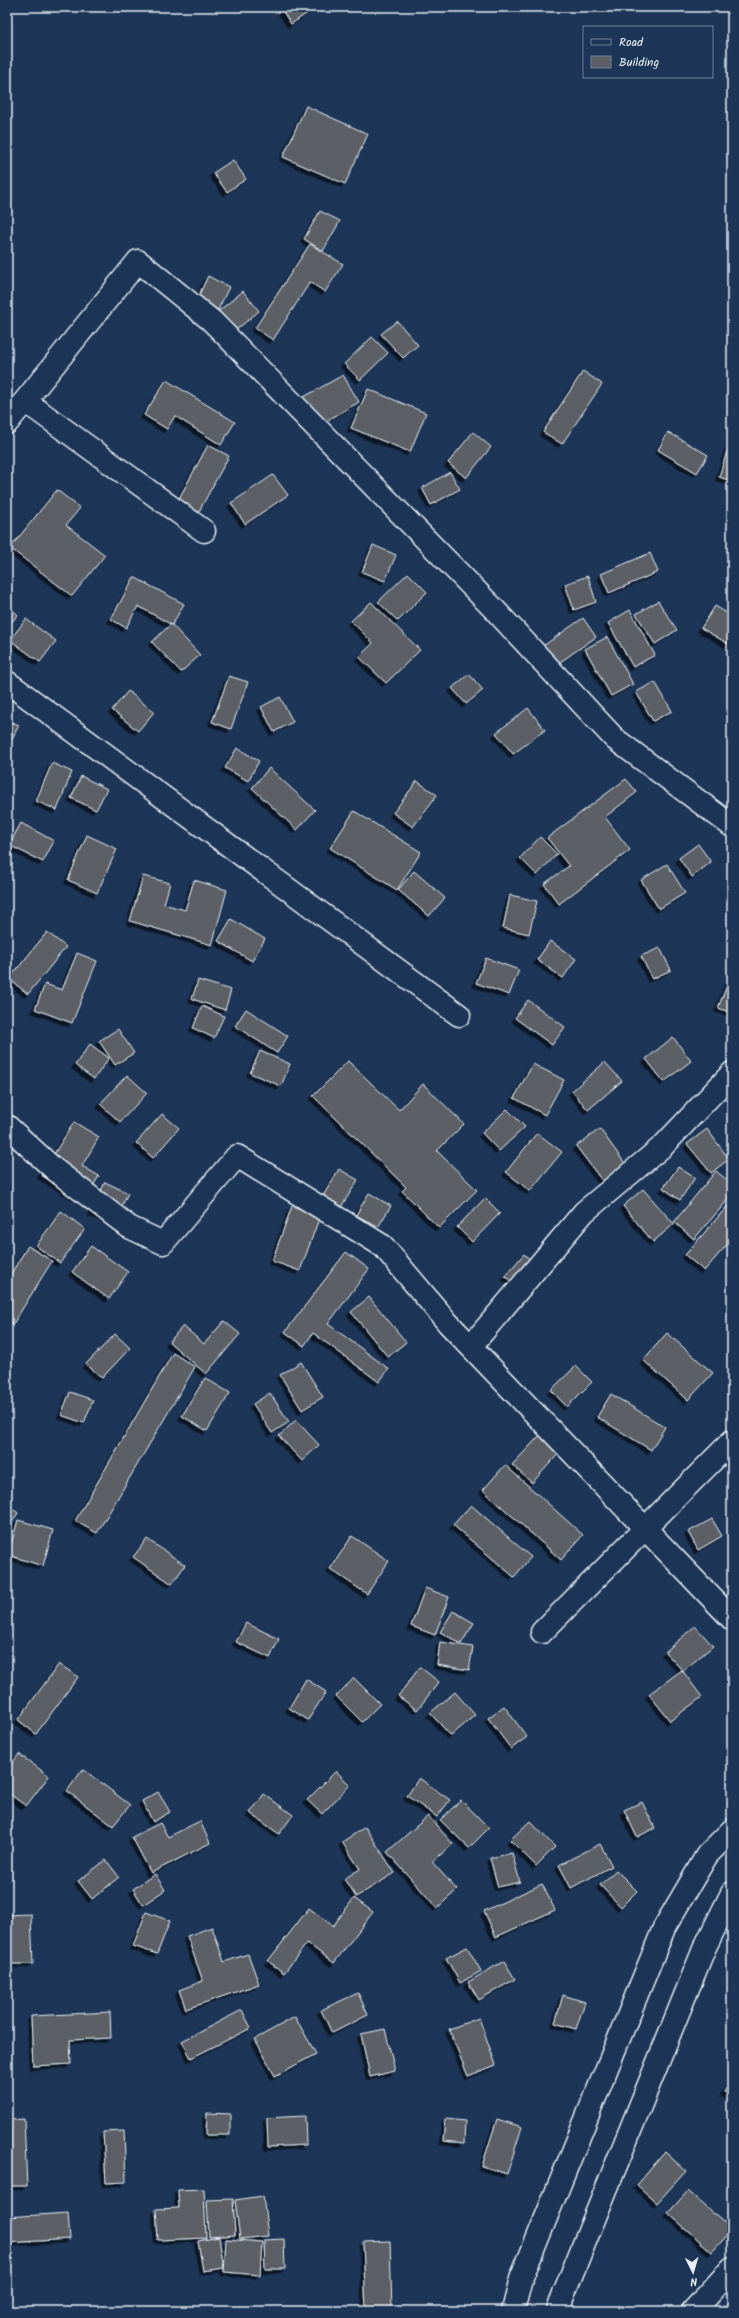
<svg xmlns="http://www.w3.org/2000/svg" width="739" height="2318" viewBox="0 0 739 2318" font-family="Kalam,sans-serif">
<defs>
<filter id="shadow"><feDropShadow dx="-3.5" dy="3.5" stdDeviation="0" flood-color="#0009"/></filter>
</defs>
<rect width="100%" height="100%" fill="#1d3557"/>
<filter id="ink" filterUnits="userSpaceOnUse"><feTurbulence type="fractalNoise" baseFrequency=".025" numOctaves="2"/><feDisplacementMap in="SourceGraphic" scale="8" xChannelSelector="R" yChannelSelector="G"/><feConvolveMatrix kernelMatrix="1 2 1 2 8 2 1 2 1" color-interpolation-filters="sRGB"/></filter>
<g filter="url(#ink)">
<!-- building -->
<path fill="#5c6066" stroke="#e8f1f8" filter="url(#shadow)" d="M280,7H310L312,10L291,24Z
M306,106L368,134L345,184L283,157Z
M233,160L246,179L227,192L213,173Z
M320,211L340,221L323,251L304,239Z
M310,244L343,264L325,292L310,282L273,340L255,328Z
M208,276L229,287L218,310L197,299Z
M243,291L259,311L230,335L214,315Z
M397,321L418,345L403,358L381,334Z
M372,337L388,353L360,380L344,364Z
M583,371L602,384L562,444L543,432Z
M343,375L359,402L309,431L293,403Z
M166,380L235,422L221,445L175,416L167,429L144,415Z
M368,389L426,413L410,452L351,428Z
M473,432L491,447L466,478L448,463Z
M668,432L708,455L697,473L658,450Z
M208,445L229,456L197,515L176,504Z
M729,445L732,446V481L719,477Z
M450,472L460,489L431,505L422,488Z
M273,475L288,495L245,524L231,503Z
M57,490L80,508L66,525L105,555L72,596L10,548Z
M373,545L396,555L385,581L362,572Z
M650,553L658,572L609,593L601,574Z
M408,573L427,592L398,621L378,602Z
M588,576L596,602L574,610L565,584Z
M134,577L184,604L172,625L138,606L126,628L111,619Z
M658,601L677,630L655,644L636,614Z
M371,602L420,650L386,683L359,657L373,643L351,621Z
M7,604L18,615L7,627Z
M715,606L732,616V646L701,628Z
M630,610L655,655L633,667L608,623Z
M583,618L596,637L546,672L533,653Z
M26,619L56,641L40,662L10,640Z
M171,624L200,655L181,672L152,642Z
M607,637L633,684L611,696L585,649Z
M469,674L483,690L466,704L452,688Z
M229,676L248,682L231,729L212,722Z
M655,682L672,711L653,721L636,692Z
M128,691L154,712L138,731L112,710Z
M280,697L293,722L274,732L261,707Z
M528,708L545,730L513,754L496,733Z
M7,720L19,725L7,749Z
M237,748L259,761L248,781L225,768Z
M52,763L72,772L57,810L36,801Z
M269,768L315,810L297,830L252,788Z
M81,776L107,789L96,810L71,798Z
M626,779L637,792L605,817L630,850L559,904L544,884L569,866L547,838Z
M417,781L437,795L413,827L393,813Z
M354,811L421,852L397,890L330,848Z
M21,823L54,841L43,862L9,845Z
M87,835L117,849L97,893L68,880Z
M540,837L557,854L537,875L520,858Z
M698,844L711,862L692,877L679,858Z
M667,864L685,893L659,909L641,880Z
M414,871L445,898L429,916L398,890Z
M143,876L170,883L164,904L185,910L194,880L227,890L212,945L130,921Z
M510,895L537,901L529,934L503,928Z
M231,919L265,939L252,961L218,941Z
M47,932L66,947L28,994L9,979Z
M550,941L576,959L563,978L537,960Z
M660,948L671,970L652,979L641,956Z
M77,953L97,961L72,1023L35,1009L45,984L62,990Z
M486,958L519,970L509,995L476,983Z
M732,973V1013L718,1008Z
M198,980L231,990L225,1010L192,999Z
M528,1000L565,1027L552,1045L515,1018Z
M202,1006L224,1016L214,1038L193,1028Z
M246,1009L288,1036L277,1053L235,1026Z
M118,1029L134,1053L115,1065L99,1041Z
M673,1037L691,1061L664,1082L646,1059Z
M90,1044L109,1058L94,1079L75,1065Z
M260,1051L290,1064L281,1086L250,1073Z
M348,1061L399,1110L423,1084L464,1124L437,1151L477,1190L439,1228L402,1191L406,1187L313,1096Z
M605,1062L622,1081L588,1110L572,1091Z
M533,1064L564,1080L545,1115L514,1098Z
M127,1075L147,1093L120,1122L100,1104Z
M507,1109L525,1127L499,1151L482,1133Z
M162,1114L179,1128L153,1158L136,1143Z
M74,1122L99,1137L82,1166L99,1176L84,1201L41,1175Z
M600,1129L626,1165L603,1182L576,1146Z
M707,1129L729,1159L711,1173L687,1144Z
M537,1133L562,1152L530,1191L506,1172Z
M678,1167L695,1178L680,1200L663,1188Z
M339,1169L358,1180L341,1207L323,1196Z
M716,1171L732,1184V1195L694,1239L674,1222Z
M105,1182L128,1193L114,1222L91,1212Z
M643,1189L674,1224L653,1242L623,1206Z
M369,1193L391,1206L378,1227L356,1215Z
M485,1198L500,1213L472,1242L457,1227Z
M732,1201V1239L704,1271L685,1255Z
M292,1206L320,1216L300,1271L272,1261Z
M61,1211L85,1229L60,1263L36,1246Z
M28,1246L52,1261L13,1324L7,1321V1280Z
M91,1246L128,1272L109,1299L72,1272Z
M346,1252L369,1269L328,1324L389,1369L379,1382L313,1333L304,1346L285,1332Z
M524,1254L546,1274L527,1295L505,1276Z
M369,1297L406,1342L388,1357L351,1312Z
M224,1321L240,1334L206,1374L169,1342L183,1326L204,1344Z
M667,1333L713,1373L688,1400L643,1360Z
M115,1334L130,1348L102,1378L86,1364Z
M173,1353L195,1367L97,1533L75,1521Z
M301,1362L323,1397L302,1410L280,1375Z
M576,1366L592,1382L567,1407L551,1390Z
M205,1378L230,1393L207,1431L182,1416Z
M70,1392L93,1400L84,1423L61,1415Z
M270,1393L289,1422L272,1433L253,1404Z
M611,1394L665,1427L651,1450L597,1417Z
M296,1420L319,1445L302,1461L279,1436Z
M542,1433L561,1451L532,1483L512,1465Z
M505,1465L583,1535L561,1560L483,1490Z
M7,1505L18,1513L7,1530Z
M471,1505L531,1557L514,1577L453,1525Z
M712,1519L722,1536L698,1550L688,1532Z
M18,1520L53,1530L43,1566L8,1555Z
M352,1536L389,1561L367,1594L330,1569Z
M147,1539L185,1565L172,1584L133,1557Z
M425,1588L449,1597L435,1635L411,1626Z
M453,1611L474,1623L461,1644L440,1632Z
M246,1623L279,1639L270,1658L236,1642Z
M695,1626L713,1646L683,1671L665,1652Z
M440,1642L473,1647L469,1670L437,1665Z
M59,1664L78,1677L36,1734L18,1720Z
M420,1667L439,1682L417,1710L398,1696Z
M682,1670L702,1697L670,1721L649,1694Z
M354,1678L380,1704L362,1722L336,1696Z
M306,1679L326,1692L308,1720L289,1708Z
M455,1692L475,1715L451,1736L430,1713Z
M504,1706L527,1737L511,1749L488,1718Z
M19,1754L49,1776L26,1806L7,1792V1770Z
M83,1769L130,1805L113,1826L67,1791Z
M336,1771L350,1785L322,1814L307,1800Z
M419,1778L450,1800L437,1817L407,1796Z
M158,1792L170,1812L153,1822L142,1801Z
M264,1794L293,1815L279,1834L250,1813Z
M461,1800L489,1828L469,1848L440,1820Z
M642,1802L655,1828L637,1837L624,1810Z
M428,1816L453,1844L432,1862L457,1890L437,1908L387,1852Z
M200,1821L210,1843L151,1873L132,1837L160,1823L168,1837Z
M530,1821L555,1847L536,1866L510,1840Z
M365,1827L395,1873L356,1897L344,1879L360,1869L342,1842Z
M600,1844L612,1866L571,1888L559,1865Z
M512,1853L520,1882L498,1887L490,1858Z
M106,1860L119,1877L92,1899L78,1881Z
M616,1870L637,1891L621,1907L600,1885Z
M155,1874L165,1890L143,1905L133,1889Z
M542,1884L555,1910L496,1937L484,1911Z
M354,1898L373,1912L334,1963L307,1943L284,1973L268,1961L309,1908L333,1926Z
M146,1912L170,1921L157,1954L133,1946Z
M31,1914L33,1964H7V1915Z
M212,1927L224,1962L248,1954L259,1984L186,2009L179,1990L203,1981L187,1936Z
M467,1947L481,1971L460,1983L446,1958Z
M504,1961L515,1979L479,2000L468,1982Z
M358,1993L368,2015L332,2033L321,2010Z
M563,1995L585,2002L576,2029L555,2023Z
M242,2010L251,2028L191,2058L182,2041Z
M110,2012L111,2038L70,2040L71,2064L33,2066L31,2016Z
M295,2017L316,2054L275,2076L255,2039Z
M479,2018L496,2065L468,2076L449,2029Z
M385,2029L395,2071L370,2077L361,2034Z
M732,2079V2097L724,2092Z
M207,2113L230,2114V2135H206Z
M305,2116L306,2145L268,2147L267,2118Z
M24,2119L27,2186H9L7,2120Z
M445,2119L465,2121L464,2143L443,2141Z
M497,2119L522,2127L507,2174L482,2166Z
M124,2131L126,2182L106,2183L103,2132Z
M665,2152L686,2171L657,2203L637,2185Z
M204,2189L206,2238L158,2240L156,2209L179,2208L178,2190Z
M688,2191L732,2230L712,2252L668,2213Z
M263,2196L268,2236L240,2239L235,2200Z
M233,2199L235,2235L209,2237L207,2200Z
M68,2213L70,2239L7,2243V2217Z
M219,2237L224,2268L203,2271L198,2241Z
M226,2239L262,2242L260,2275L224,2272Z
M284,2239L285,2269H265L264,2240Z
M390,2241L392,2311H366L363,2242Z"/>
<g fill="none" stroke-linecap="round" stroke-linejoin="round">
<defs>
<path id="minor" d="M25,401L204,531
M7,423L138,261L212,321L494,609L615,739L732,826
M7,682L459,1015
M7,1126L54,1169L129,1227L163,1243L237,1156L383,1246L448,1323L732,1619
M471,1346L584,1212L663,1146L732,1073
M542,1632L732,1441
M513,2311L521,2279L664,1928L707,1855L732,1830
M558,2311L564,2293L704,1949L732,1893
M693,2311L732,2268"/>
</defs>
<!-- minor casing -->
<use href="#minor" stroke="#e8f1f8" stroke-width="25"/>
<!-- minor -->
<use href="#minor" stroke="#1d3557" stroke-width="22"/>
</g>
</g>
<!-- margin -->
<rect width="739" height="2318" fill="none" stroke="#1d3557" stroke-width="24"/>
<rect x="12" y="12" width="715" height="2294" fill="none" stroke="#e8f1f8" stroke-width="1.5" filter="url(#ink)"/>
<!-- legend -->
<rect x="583" y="26" width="130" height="52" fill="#1d3557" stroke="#6e8097"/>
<rect x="591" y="39" width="20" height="6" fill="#1d3557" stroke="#6e8097"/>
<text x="619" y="46" font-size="12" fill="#e8f1f8">Road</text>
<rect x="591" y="56" width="20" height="12" fill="#5c6066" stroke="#6e8097"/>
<text x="619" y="66" font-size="12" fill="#e8f1f8">Building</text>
<!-- north arrow -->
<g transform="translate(693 2272) rotate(175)" stroke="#1d3557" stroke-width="3" paint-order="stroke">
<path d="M0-3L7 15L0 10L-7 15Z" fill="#e8f1f8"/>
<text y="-6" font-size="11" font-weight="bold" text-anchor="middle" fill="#e8f1f8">N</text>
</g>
</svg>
